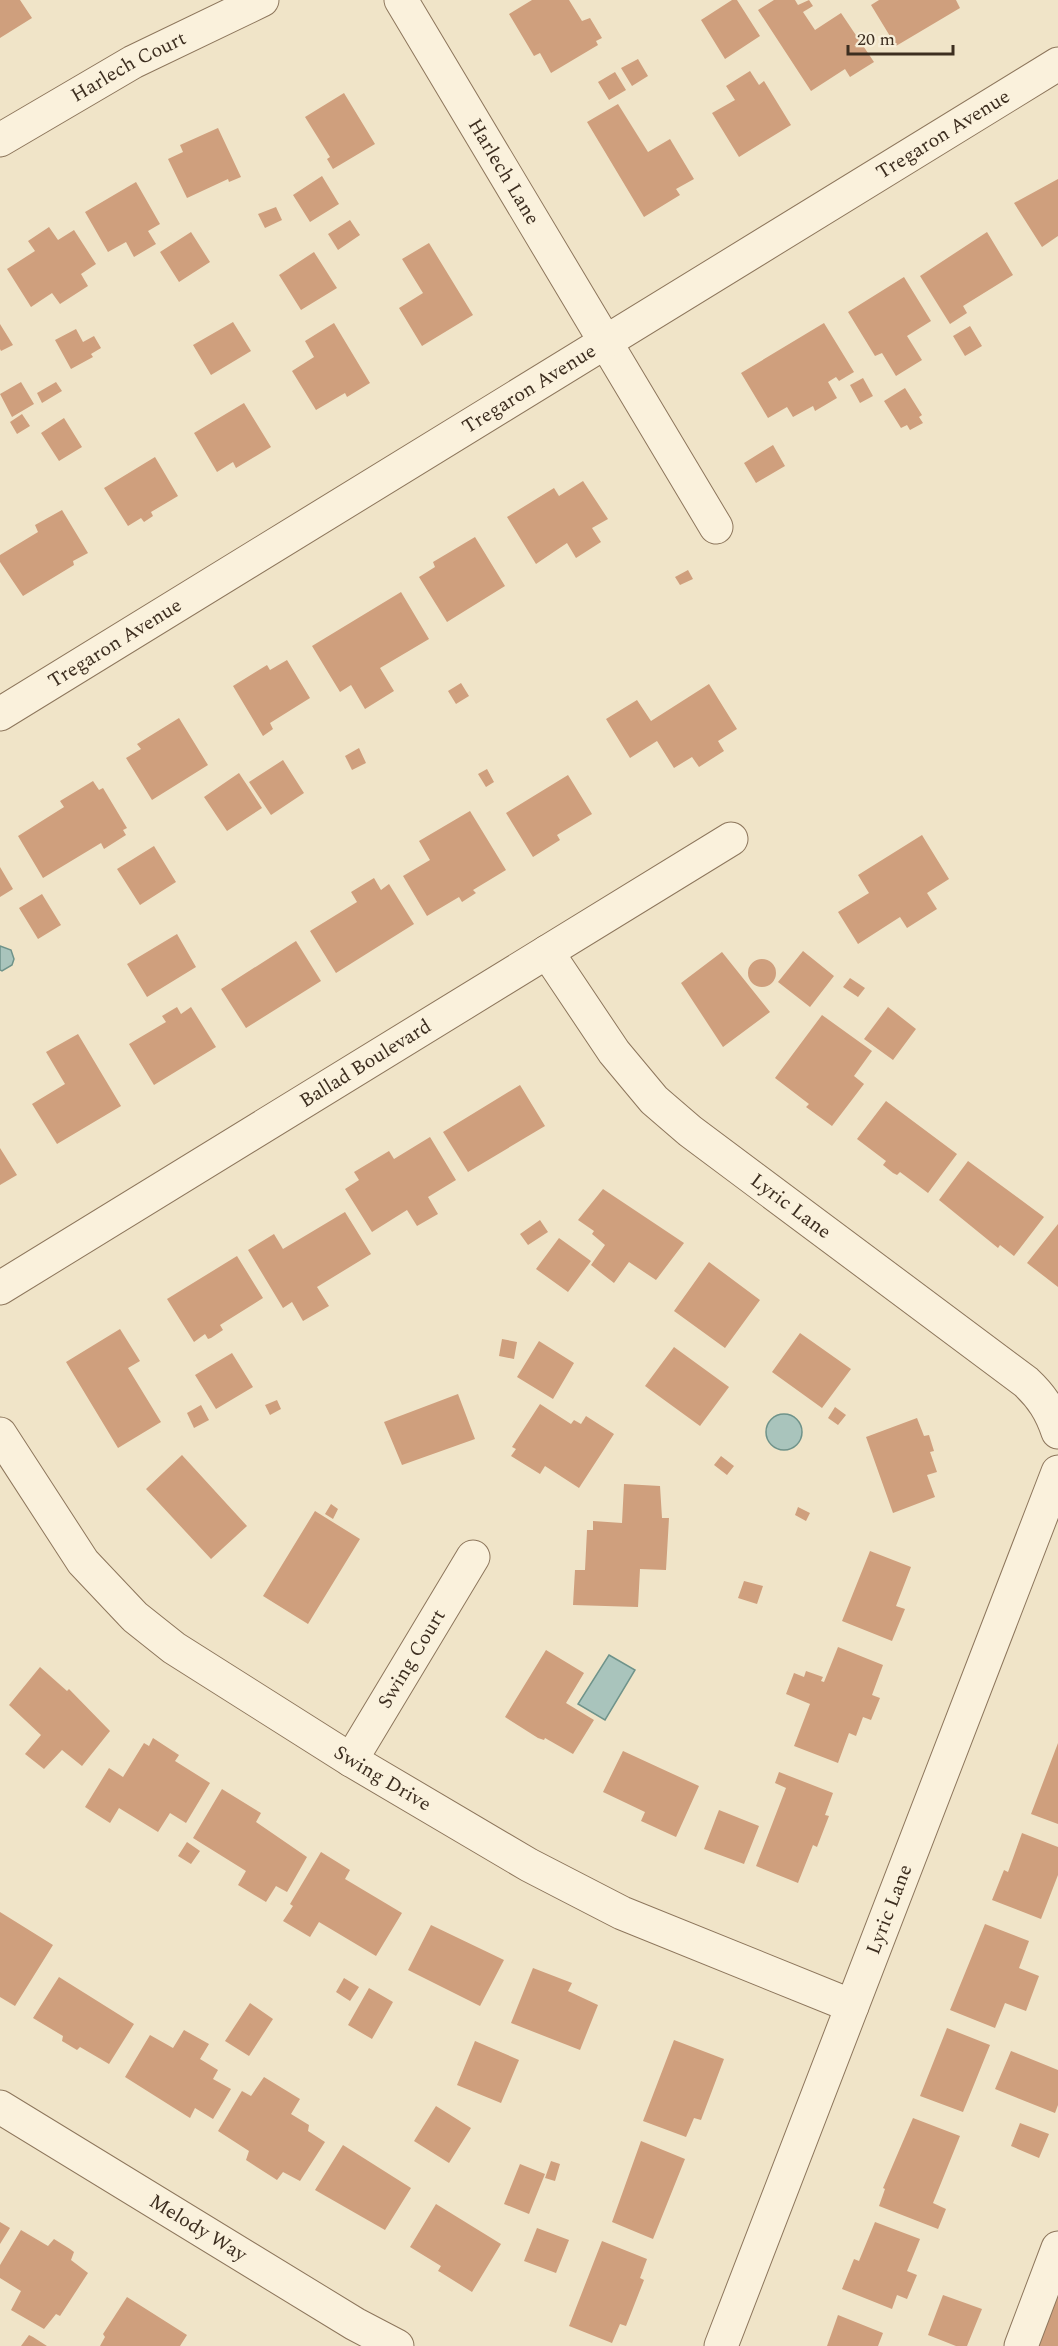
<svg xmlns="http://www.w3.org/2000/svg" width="1058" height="2346" viewBox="0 0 1058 2346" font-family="Spectral,serif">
<rect width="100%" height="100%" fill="#f0e4c8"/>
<!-- water -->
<path fill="#a9c4bc" stroke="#6f938a" stroke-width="1.5" d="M0,946L11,950L14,959L12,965L2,971L0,970Z
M766 1432a18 18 0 1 1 36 0a18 18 0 1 1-36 0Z
M609,1655L635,1670L605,1720L578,1704Z"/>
<!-- building -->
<path fill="#cf9f7d" d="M0,0H20L32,18L0,38Z
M532,0H569L582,21L590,18L602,38L596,41L598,45L551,73L540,53L534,56L509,14Z
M732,0H737L760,36L725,59L701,20Z
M774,0H795L798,5L809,0L813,6L803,12L815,30L841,13L874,62L850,77L845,69L811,91L758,10Z
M879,0H956L960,8L896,46L871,5Z
M638,59L648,76L632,86L621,68Z
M750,71L759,85L764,81L791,125L739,157L712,113L735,100L726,86Z
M615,72L626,90L609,100L598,82Z
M344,93L375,144L333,169L327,159L330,157L305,117Z
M618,104L648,152L670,139L694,179L676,189L680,195L644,217L587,122Z
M218,128L241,177L229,182L228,179L187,198L168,159L183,152L180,145Z
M322,176L339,204L310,222L293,195Z
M1058,179V236L1042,247L1014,203Z
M136,182L160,224L148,231L156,244L134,257L126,242L108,252L85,212Z
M276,207L282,220L265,228L258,214Z
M350,220L360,235L338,250L328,234Z
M49,227L58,240L74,230L96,264L81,274L88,286L60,304L52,293L31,307L7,269L35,251L28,241Z
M191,232L210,262L179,282L160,252Z
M987,232L1013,275L963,306L967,313L950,324L920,276Z
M429,243L473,315L422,346L399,308L423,293L402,259Z
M314,252L337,288L301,310L279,275Z
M904,277L931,321L907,336L922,360L896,376L882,353L875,356L848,312Z
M233,322L251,351L211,375L193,345Z
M334,323L370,383L347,397L345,393L316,410L292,371L314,357L305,341Z
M824,323L854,372L839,381L836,377L828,382L837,398L815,411L813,406L793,417L787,407L768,418L741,373Z
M0,324L13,345L1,351L0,349Z
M970,326L982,346L965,356L953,336Z
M76,329L83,342L94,336L101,348L91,354L93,357L71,369L55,340Z
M863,378L873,396L860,403L850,385Z
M21,382L34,404L12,417L0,394Z
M56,382L62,391L42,403L37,393Z
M905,388L922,415L919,417L923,423L910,430L907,425L901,428L884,401Z
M244,403L271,447L236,468L233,462L217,472L194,433Z
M22,414L30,426L17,434L10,422Z
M64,418L82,447L59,461L41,433Z
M773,445L785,466L756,483L744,463Z
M155,457L178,496L151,512L153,516L144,522L141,518L128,526L104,488Z
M583,481L608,519L592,528L601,542L576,558L567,543L536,564L507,517L554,488L559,496Z
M62,510L88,553L73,561L74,565L23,596L0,562V555L38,532L35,525Z
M475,537L505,586L447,622L419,577L435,567L433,562Z
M688,570L693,579L680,585L675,577Z
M401,592L429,639L380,668L394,691L365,709L351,685L340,692L312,646Z
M287,660L310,698L270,723L273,729L263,736L233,686L267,665L270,670Z
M461,683L469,696L456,704L448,691Z
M709,684L737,729L718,741L724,751L699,767L692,757L674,768L657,741L630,758L606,719L637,700L651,721Z
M179,718L208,765L152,800L126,758L141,749L137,744Z
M359,748L366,763L352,770L345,756Z
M283,760L304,793L271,815L249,782Z
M487,769L494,782L486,787L478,774Z
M239,773L262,808L227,831L204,797Z
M568,775L592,814L557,835L560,840L533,857L506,813Z
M93,781L99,790L103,788L127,828L123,830L126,835L104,849L101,843L43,878L18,836L64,807L60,801Z
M470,811L506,870L473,890L476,893L462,902L459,897L427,916L403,876L430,860L419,841Z
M922,835L949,879L927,893L937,909L907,928L900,917L858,944L838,912L869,893L858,875Z
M154,846L176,882L140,905L117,869Z
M0,867L13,889L0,897Z
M374,878L381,890L389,884L414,924L336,973L310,931L357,902L351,892Z
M42,894L61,925L38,939L19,908Z
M177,934L196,967L147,997L127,964Z
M296,941L321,981L246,1028L221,989Z
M803,951L834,976L810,1007L778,982Z
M722,952L770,1012L723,1047L681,983Z
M748 973a14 14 0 1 1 28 0a14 14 0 1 1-28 0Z
M850,978L865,988L858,997L843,987Z
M177,1007L181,1014L191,1007L216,1047L154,1085L129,1044L166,1022L162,1016Z
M888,1007L916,1029L893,1060L864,1039Z
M822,1015L872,1051L854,1076L864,1084L832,1126L806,1107L809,1104L775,1078Z
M78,1034L121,1106L57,1144L32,1104L65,1084L46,1052Z
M520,1085L545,1126L468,1172L443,1132Z
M886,1101L957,1154L928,1193L900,1172L897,1175L893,1173L883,1165L886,1161L857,1139Z
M430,1137L456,1180L428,1197L438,1214L417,1226L407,1210L372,1232L345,1189L359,1180L354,1172L389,1151L394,1159Z
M0,1148L17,1175L0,1185Z
M968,1161L1044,1217L1014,1256L1000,1245L998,1248L939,1200Z
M603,1189L684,1243L656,1280L629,1262L614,1283L591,1265L605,1245L592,1234L594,1231L578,1220Z
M345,1212L371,1254L317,1287L329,1306L303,1321L292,1302L283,1308L248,1250L274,1234L283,1249Z
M540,1220L548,1232L528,1245L520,1234Z
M1058,1224V1287L1027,1263Z
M559,1238L591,1261L568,1292L536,1269Z
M237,1256L263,1298L220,1325L223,1330L211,1338L208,1339L205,1334L194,1342L167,1299Z
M709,1262L760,1300L725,1348L674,1311Z
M120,1329L140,1361L128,1368L161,1422L118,1448L66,1362Z
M800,1333L851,1369L822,1408L772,1372Z
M502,1339L517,1342L514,1359L499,1356Z
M539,1341L574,1363L553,1399L517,1377Z
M674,1347L729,1387L700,1426L645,1386Z
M232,1353L253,1387L216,1409L195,1375Z
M458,1394L475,1439L402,1465L384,1422Z
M277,1400L281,1409L270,1415L265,1405Z
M540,1404L571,1424L574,1420L581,1424L586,1416L614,1434L579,1488L545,1466L540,1474L511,1456L516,1449L512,1447Z
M201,1405L209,1420L194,1428L187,1413Z
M835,1407L846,1415L838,1425L828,1418Z
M917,1418L924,1436L929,1435L934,1451L930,1452L937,1472L927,1475L935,1497L893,1513L866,1437Z
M182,1455L247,1526L211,1559L146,1489Z
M721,1456L734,1466L727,1475L714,1465Z
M624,1484L660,1486L662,1518H669L666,1570L640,1569L638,1607L573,1605L575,1570H585L587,1530H593V1521L622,1523Z
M331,1504L338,1509L333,1519L325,1514Z
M798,1507L810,1513L806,1521L795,1515Z
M315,1511L360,1539L308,1624L263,1596Z
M870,1551L911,1567L896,1606L905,1609L892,1641L842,1621Z
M744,1581L763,1586L757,1604L738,1598Z
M838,1647L883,1665L872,1695L880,1698L871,1720L863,1717L856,1736L849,1733L838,1763L794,1746L810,1704L786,1694L794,1673L804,1677L806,1671L823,1677L821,1681L824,1682Z
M546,1650L584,1673L566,1703L594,1720L573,1754L545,1738L544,1740L538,1738L505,1717Z
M40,1667L67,1691L69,1689L110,1731L82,1766L62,1750L44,1769L25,1754L41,1735L9,1705Z
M153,1738L179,1755L175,1761L210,1783L186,1823L170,1813L158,1832L119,1808L110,1823L85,1807L109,1768L123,1777L144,1743L149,1746Z
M1058,1743V1824L1031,1814Z
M623,1751L699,1786L676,1837L641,1821L645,1812L603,1792Z
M779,1772L833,1793L825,1815L829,1816L817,1847L813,1845L798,1883L756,1866L786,1788L775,1783Z
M222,1789L261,1813L256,1822L307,1857L287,1892L276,1886L266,1902L238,1885L246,1871L193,1838Z
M719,1810L759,1826L744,1864L704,1849Z
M1022,1833L1058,1847V1875L1041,1919L992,1900L1004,1870L1008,1872Z
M187,1842L200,1851L191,1864L178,1856Z
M321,1852L350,1870L345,1879L402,1913L376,1956L319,1922L310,1937L283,1921L293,1906L290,1904Z
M0,1912L53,1945L15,2006L0,1997Z
M985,1924L1029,1941L1019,1968L1039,1976L1026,2011L1005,2003L995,2028L950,2010Z
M431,1925L504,1960L480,2006L408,1970Z
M533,1968L572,1983L568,1991L598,2005L580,2050L511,2023Z
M59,1977L134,2024L109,2064L80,2047L77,2050L62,2041L63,2036L33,2018Z
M344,1978L359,1987L350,2001L336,1992Z
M369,1988L393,2002L372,2039L348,2025Z
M250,2003L273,2019L249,2056L225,2041Z
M947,2028L990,2045L963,2112L920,2096Z
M184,2030L209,2044L200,2059L218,2070L213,2079L231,2089L213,2119L195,2108L190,2118L125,2077L150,2035L173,2048Z
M674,2040L724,2059L701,2120L694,2118L686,2137L643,2121Z
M475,2041L519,2060L501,2103L457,2085Z
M1011,2051L1058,2070V2105L1055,2113L995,2089Z
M264,2077L300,2099L291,2114L309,2125L308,2131L325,2142L300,2181L283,2172L277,2180L246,2160L249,2151L218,2131L242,2091L251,2096Z
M436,2106L471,2128L449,2163L414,2141Z
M913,2118L960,2136L933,2203L946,2209L938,2229L879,2206L885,2189L883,2188Z
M1020,2123L1049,2134L1039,2158L1011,2146Z
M641,2141L685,2159L653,2239L612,2222Z
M343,2145L411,2188L385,2230L315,2190Z
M551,2161L560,2164L555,2181L545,2178Z
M520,2164L545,2174L529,2214L504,2204Z
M436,2204L501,2244L472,2292L440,2272L438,2271L441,2266L410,2247Z
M0,2222L10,2228L0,2244Z
M875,2222L920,2239L907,2271L917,2275L907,2299L897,2295L892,2309L842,2289L854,2259L859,2261Z
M537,2228L569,2240L556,2273L524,2261Z
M21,2230L48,2246L54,2239L70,2249L74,2252L71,2260L88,2273L60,2316L56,2314L44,2329L11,2310L21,2291L0,2278V2265Z
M602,2241L647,2259L640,2278L644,2280L626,2326L620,2324L612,2343L569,2326Z
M1058,2277V2346H1032Z
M943,2295L982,2309L967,2346H956L928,2335Z
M127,2297L187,2335L180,2346H100L105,2337L103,2334Z
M838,2315L883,2333L878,2346H827Z
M29,2335L33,2337L47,2346H21Z"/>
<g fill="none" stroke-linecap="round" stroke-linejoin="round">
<defs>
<g id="minor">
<path id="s1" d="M401,0L716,527"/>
<path id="s2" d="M0,140L133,62L262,0"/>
<path id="s3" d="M0,714L1058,64"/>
<path id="s4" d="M547,952L614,1052L654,1100L690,1131L1026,1382C1042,1397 1051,1411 1058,1432"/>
<path id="s5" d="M0,1288L731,839"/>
<path id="s6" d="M0,1434L83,1562L135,1617L174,1648L351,1760L529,1865L622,1913L852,2006"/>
<path id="s7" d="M351,1760L473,1557"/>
<path id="s8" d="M0,2107L355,2324L397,2346"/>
<path id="s9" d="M721,2346L1058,1472"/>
<path d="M1021,2346L1058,2248"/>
</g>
</defs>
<!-- minor casing -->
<use href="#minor" stroke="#8d765c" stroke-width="35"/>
<!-- minor -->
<use href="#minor" stroke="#faf1dc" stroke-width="33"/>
</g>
<g text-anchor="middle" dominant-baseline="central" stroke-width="4.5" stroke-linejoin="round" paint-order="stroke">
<!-- street labels -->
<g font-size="20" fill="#3d2e20" stroke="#f7eed8">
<text stroke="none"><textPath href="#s2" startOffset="148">Harlech Court</textPath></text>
<text stroke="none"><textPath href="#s3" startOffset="1107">Tregaron Avenue</textPath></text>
<text stroke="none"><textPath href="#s1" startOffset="200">Harlech Lane</textPath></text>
<text stroke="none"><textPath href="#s3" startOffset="621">Tregaron Avenue</textPath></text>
<text stroke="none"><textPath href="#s3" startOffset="135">Tregaron Avenue</textPath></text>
<text stroke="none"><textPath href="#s5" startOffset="429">Ballad Boulevard</textPath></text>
<text stroke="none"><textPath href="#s4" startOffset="356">Lyric Lane</textPath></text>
<text stroke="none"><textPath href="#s7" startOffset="118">Swing Court</textPath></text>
<text stroke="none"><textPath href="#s6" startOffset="524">Swing Drive</textPath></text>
<text stroke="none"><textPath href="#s9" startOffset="468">Lyric Lane</textPath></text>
<text stroke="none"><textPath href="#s8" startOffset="232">Melody Way</textPath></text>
</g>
</g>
<!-- scale -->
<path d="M848 45v9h105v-9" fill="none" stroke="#3d2e20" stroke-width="3"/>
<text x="857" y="45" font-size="18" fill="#3d2e20" stroke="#f7eed8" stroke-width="4.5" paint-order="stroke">20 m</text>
</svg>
